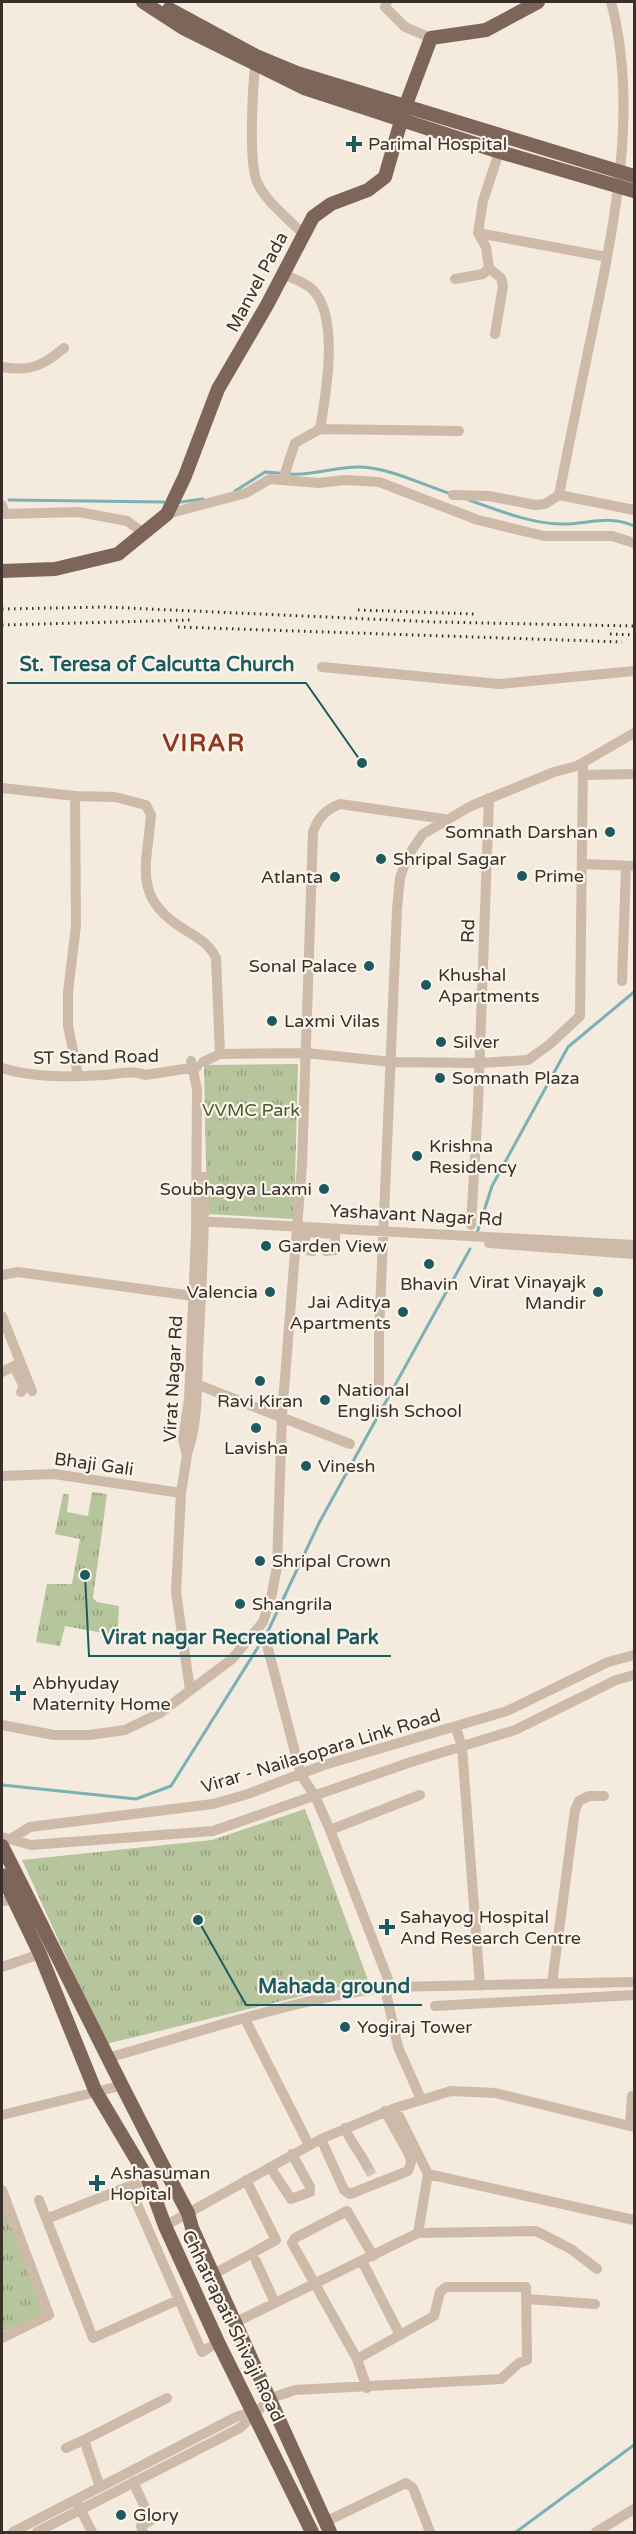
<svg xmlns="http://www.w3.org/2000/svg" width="636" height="2534" viewBox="0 0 636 2534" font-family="'Varela Round',sans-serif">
<defs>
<pattern id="grass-tufts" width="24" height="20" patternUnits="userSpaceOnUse" patternTransform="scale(1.5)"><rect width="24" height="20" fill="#b7c59d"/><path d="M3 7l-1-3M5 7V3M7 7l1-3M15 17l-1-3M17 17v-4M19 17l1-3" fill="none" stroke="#96a080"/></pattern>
</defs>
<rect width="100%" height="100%" fill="#f4eade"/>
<!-- grass -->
<path fill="url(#grass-tufts)" d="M298,1064L294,1219L207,1214L204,1065Z
M92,1492L107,1494L93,1598L97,1602L119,1606L118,1625L114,1635L65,1626L60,1646L36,1642L47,1584H72L80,1539L55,1534L63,1494H69L67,1512L88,1516Z
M305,1809L368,1980L106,2044L22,1860L212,1840Z
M3,2205L44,2314L2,2332V2206Z"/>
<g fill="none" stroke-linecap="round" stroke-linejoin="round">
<!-- stream -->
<path stroke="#7bb1b4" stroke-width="3" d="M290,474C314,476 337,466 360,467C390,468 423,485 451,494
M235,491L265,472L279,473
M9,500L164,502
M469,500C498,510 528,523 560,524C585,525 610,514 634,526
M181,502L203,499
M477,1233L492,1186L568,1047L634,992
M268,1631L319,1523L470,1249
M2,1785L136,1799L171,1786L260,1644
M516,2532L634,2445"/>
<!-- minor-tunnel -->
<path stroke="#cfc5ba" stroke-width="10" stroke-dasharray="10 5" stroke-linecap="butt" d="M367,2166L376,2182"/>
<!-- minor -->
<path stroke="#cebaa9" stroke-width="10" d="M387,2L385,7L405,27L431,38
M256,57C253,82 248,161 257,182C266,202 288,218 303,234
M478,233L607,257
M489,268L501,278L503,286L495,334
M283,274C292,278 305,282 312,289C340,316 326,394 320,429
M455,279L483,274L489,268L486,247L478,233L483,201L504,137
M2,367C29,372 43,366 64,348
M283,479L295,443L320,429L459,431
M453,495L489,496L535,505L545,504L559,495C572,428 586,361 600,294C619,200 636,95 611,2
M559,495L634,510
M2,505L5,514L79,512L127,521L145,534
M167,514L246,493L270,479L319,483L345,480L379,482L478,520L544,536H612L634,543
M322,667L499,684L634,671
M583,775L634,774
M2,788L75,796L115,797L146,805L151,815C147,866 132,896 182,928C195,936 209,943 216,958L220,1054
M75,796L76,926L68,992V1026L78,1075
M582,864L634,866
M622,981L626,866
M203,1062L220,1054L306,1053L392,1062L480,1063L528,1060L550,1044L580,1016L583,763
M2,1068C33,1078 70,1077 104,1075C117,1074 133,1070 145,1075L197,1067
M196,1221L634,1245
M471,1225L478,1105L489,798
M489,1243L634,1254
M313,1251L304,1249L306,1232L335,1234V1250L326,1251
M2,1275L18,1272L193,1296
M2,1316L32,1391
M14,1366L24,1387L21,1392
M2,1372L20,1363
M191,1382L350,1444
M379,1393V1334L397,909L400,878L407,857L423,834L471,806L554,772L577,766L634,733
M187,1454C198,1424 197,1386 198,1353C201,1295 205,1236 204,1177
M2,1476L54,1474L181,1493
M255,1634L267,1645L301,1775L315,1796L330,1830L391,1987
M190,1690L176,1592L181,1493L187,1455L183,1440L189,1399L196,1233L197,1089L191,1061
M2,1725L54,1735H89L125,1730L160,1713L232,1659L263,1622L271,1598L277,1567L282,1415L302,1165L313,832C318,818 325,810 340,804L444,819
M456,1728L462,1747L480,1986
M330,1830L420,1795
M2,1837L31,1845L213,1831L411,1762L515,1730L616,1680L634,1675
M12,1838L30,1827L213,1804L248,1794L324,1765L507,1711L608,1662L634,1655
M2,1901L14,1900
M2,1967L40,1954
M552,1983L575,1810L579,1801L589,1796H604
M385,1988L398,2047L421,2099
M435,2006L634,1995
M245,2019L309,2145
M107,2058C201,2032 295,1998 391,1987L634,1982
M395,2108L428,2174L634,2220
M2,2115L120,2086
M630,2125L632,2096H634
M345,2128C351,2143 360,2152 367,2166
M321,2139L344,2190L350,2194L408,2171L411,2162L410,2156L385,2111
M270,2167L291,2199L310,2192V2187L292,2154
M129,2186L202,2352L218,2342
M2,2190L49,2315L2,2338
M39,2200L93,2338L178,2300
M46,2219L148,2179
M165,2226L321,2139L395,2108L451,2091L495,2093L634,2127
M418,2233L428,2174
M256,2261L275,2303
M362,2261L400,2335
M214,2274L276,2240L246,2180
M527,2299L595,2304
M236,2322L418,2233L536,2231L571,2249L597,2269
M367,2388L357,2359L292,2243L295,2238L347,2211L373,2256
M66,2448L84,2440
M133,2482L151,2520L141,2526L143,2532
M100,2487L84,2440L167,2398
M77,2503L92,2532
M325,2522L406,2483L413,2488L430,2532
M13,2532L236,2417L254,2411
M37,2532L240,2428L271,2398L295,2390L501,2379L519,2363L527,2360L526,2287H446L440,2292L434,2316L357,2359
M596,2532L634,2509"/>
<!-- major -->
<path stroke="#7d6559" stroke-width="14" d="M143,2L183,28L304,88L500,152L634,191
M169,9L256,56L297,73L634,176
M2,571L55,569L118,554L167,514L185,476L218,389L267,305L313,217L331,204L368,190L385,177L405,107L431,38L486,30L538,2
M2,1846C64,1968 123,2092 188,2213L192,2228L330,2532
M2,1875L40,1954L95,2090L148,2179L165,2226L218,2342L312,2532"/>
<!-- rail -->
<path stroke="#3a2f29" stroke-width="3" stroke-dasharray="1.5 4.5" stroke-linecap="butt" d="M2,609L105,607L436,622L634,626
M358,610L475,614
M2,625L190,620
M178,627L622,642
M610,634L634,635"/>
</g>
<!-- markers -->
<g fill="#1b5b5f" stroke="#fbf4eb" stroke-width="2">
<path d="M351 135h6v6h6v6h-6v6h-6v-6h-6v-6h6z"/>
<circle cx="610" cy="832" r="6"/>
<circle cx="381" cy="859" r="6"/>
<circle cx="522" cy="876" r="6"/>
<circle cx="335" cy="877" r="6"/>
<circle cx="369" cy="966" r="6"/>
<circle cx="426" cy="985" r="6"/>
<circle cx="272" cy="1021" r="6"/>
<circle cx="441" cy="1042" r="6"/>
<circle cx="440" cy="1078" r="6"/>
<circle cx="417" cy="1156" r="6"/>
<circle cx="324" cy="1189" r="6"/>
<circle cx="266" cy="1246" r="6"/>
<circle cx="429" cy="1264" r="6"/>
<circle cx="270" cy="1292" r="6"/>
<circle cx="598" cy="1292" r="6"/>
<circle cx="403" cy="1312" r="6"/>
<circle cx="260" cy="1381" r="6"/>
<circle cx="325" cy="1400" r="6"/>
<circle cx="256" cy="1428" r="6"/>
<circle cx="306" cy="1466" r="6"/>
<circle cx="260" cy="1561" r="6"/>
<circle cx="240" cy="1604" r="6"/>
<path d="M15 1684h6v6h6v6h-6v6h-6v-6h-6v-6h6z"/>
<path d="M384 1918h6v6h6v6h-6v6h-6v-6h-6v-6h6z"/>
<circle cx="345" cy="2027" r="6"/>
<path d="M94 2174h6v6h6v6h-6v6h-6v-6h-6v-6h6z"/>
<circle cx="121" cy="2515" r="6"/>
</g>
<g text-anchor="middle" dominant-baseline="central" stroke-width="4.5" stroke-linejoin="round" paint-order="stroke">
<!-- poi labels -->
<g font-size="18" fill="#3a2f29" stroke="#fbf4eb" text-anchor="start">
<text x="368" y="144">Parimal Hospital</text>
<text x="598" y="832" text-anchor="end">Somnath Darshan</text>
<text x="393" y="859">Shripal Sagar</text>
<text x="534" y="876">Prime</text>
<text x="323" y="877" text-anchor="end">Atlanta</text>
<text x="357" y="966" text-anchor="end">Sonal Palace</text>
<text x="438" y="975">Khushal<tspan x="438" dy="21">Apartments</tspan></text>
<text x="284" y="1021">Laxmi Vilas</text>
<text x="453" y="1042">Silver</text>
<text x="452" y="1078">Somnath Plaza</text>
<text x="429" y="1146">Krishna<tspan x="429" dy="21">Residency</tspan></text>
<text x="312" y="1189" text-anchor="end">Soubhagya Laxmi</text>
<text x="278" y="1246">Garden View</text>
<text x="586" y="1282" text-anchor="end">Virat Vinayajk<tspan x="586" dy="21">Mandir</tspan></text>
<text x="429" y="1284" text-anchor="middle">Bhavin</text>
<text x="258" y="1292" text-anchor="end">Valencia</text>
<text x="391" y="1302" text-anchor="end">Jai Aditya<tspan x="391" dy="21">Apartments</tspan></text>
<text x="337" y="1390">National<tspan x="337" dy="21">English School</tspan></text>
<text x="260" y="1401" text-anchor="middle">Ravi Kiran</text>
<text x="256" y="1448" text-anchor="middle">Lavisha</text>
<text x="318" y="1466">Vinesh</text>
<text x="272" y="1561">Shripal Crown</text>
<text x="252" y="1604">Shangrila</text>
<text x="32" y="1683">Abhyuday<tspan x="32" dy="21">Maternity Home</tspan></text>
<text x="400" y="1917">Sahayog Hospital<tspan x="400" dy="21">And Research Centre</tspan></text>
<text x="357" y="2027">Yogiraj Tower</text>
<text x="110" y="2173">Ashasuman<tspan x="110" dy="21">Hopital</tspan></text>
<text x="133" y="2515">Glory</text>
</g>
<!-- street labels -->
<g font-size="18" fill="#3a2f29" stroke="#fbf4eb">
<text transform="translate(257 282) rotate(-62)">Manvel Pada</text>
<text transform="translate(468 931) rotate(-88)">Rd</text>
<text transform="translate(96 1057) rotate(-1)">ST Stand Road</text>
<text transform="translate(416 1215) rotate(3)">Yashavant Nagar Rd</text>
<text transform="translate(173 1379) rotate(-87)">Virat Nagar Rd</text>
<text transform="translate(94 1464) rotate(8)">Bhaji Gali</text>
<text transform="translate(321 1751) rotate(-17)">Virar - Nailasopara Link Road</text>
<text transform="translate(233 2326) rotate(64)">Chhatrapati Shivaji Road</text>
</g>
<!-- park labels -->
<g font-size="18" fill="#495a2b" stroke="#fbf4eb">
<text x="251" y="1110">VVMC Park</text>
</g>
<!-- district labels -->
<g font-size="24" font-weight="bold" letter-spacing="1.5" fill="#8f381c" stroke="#fbf4eb">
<text x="204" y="743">VIRAR</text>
</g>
</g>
<!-- callouts -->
<path fill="none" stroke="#1b5b5f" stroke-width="2" d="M362 763L306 683H7M85 1575L89 1656H391M198 1920L246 2005H422"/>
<g fill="#1b5b5f" stroke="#fbf4eb" stroke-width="2">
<circle cx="362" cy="763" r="6"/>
<circle cx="85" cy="1575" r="6"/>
<circle cx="198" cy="1920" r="6"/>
</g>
<g font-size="20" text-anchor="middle" font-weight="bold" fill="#1b5b5f" stroke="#fbf4eb" stroke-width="4.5" stroke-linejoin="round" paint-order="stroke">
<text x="157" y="671">St. Teresa of Calcutta Church</text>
<text x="240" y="1644">Virat nagar Recreational Park</text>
<text x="334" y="1993">Mahada ground</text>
</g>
<!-- border -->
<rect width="636" height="2534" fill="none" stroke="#3a2f29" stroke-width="6"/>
</svg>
